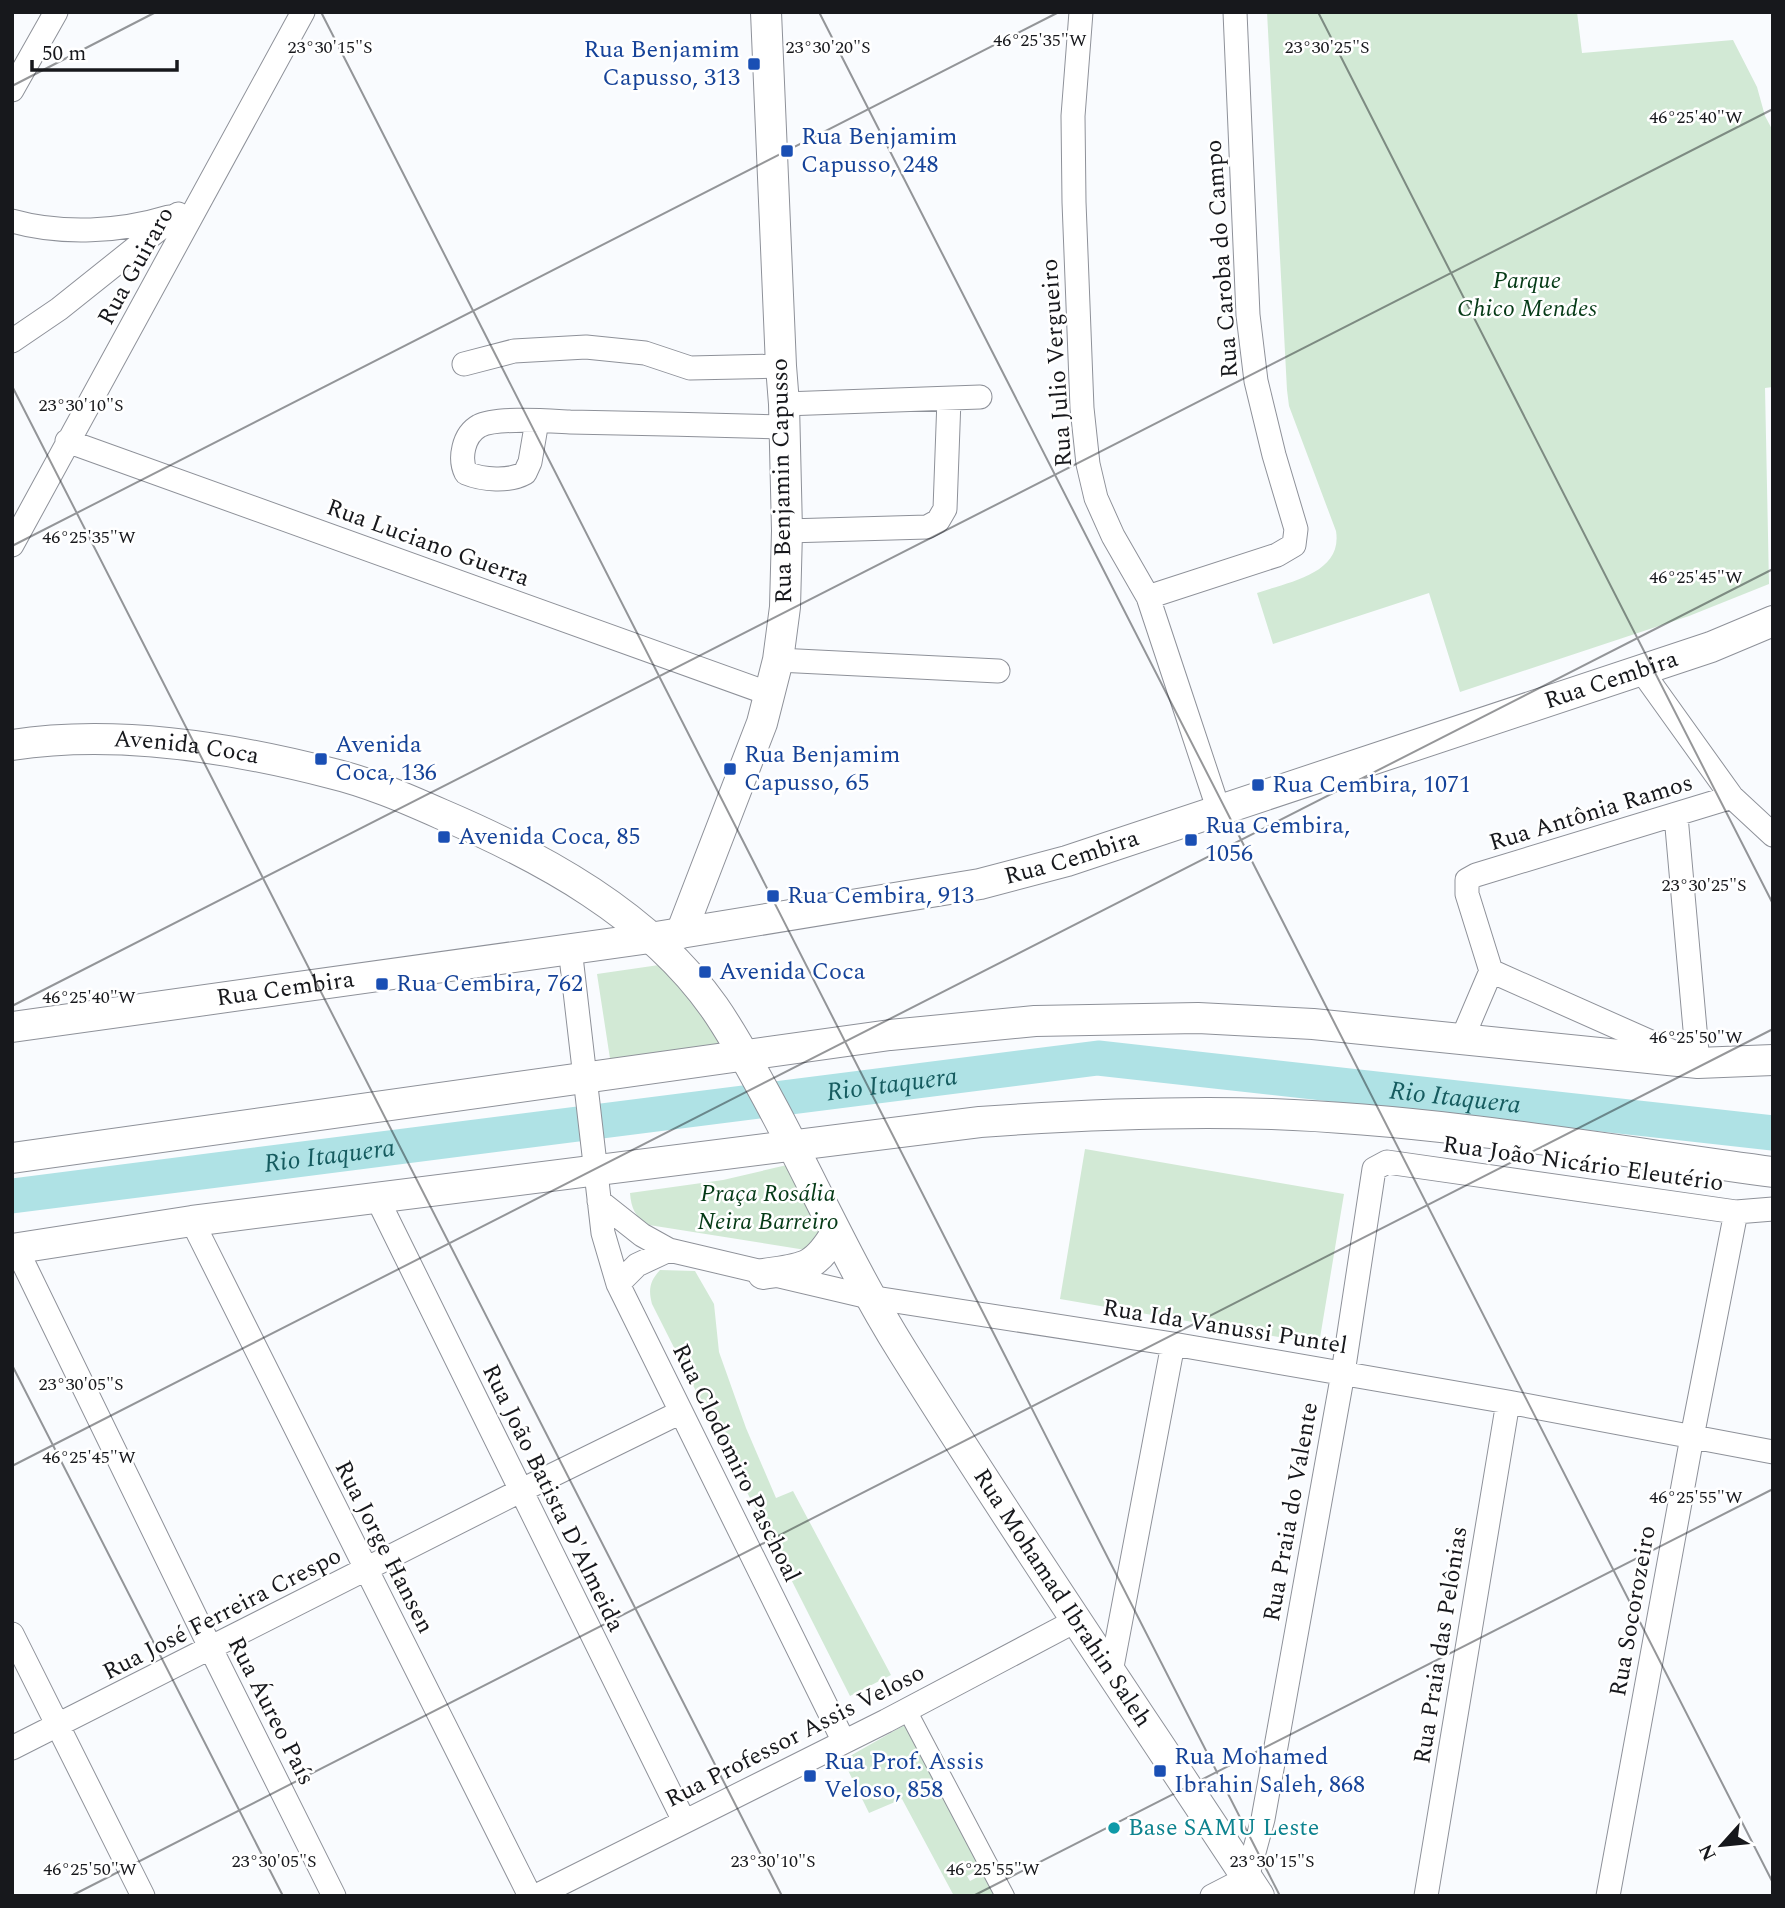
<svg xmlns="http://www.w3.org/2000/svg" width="1785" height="1908" viewBox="0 0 1785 1908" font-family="Spectral,serif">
<rect width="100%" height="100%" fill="#f9fbfe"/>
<!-- green -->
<path fill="#d2e9d5" d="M1267,12H1577L1582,53L1733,40L1757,87L1765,116L1773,131V387L1765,388L1769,584L1689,616L1460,692L1429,593L1273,644L1257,593C1288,582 1343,574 1336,531L1289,406L1287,390Z
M659,965L699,1006L730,1048L611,1065L597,974Z
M1085,1149L1344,1194L1319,1344L1060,1299Z
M787,1165L824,1233L812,1251L649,1225C635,1218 631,1207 630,1193L723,1180Z
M660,1270L695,1271L714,1304L719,1352L746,1428L776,1498L793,1491L891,1675L850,1696L652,1304C648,1289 650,1281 660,1270Z
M908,1723L986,1866L967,1876L970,1881L1000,1865L1015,1896H954L902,1799L869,1813L843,1760Z"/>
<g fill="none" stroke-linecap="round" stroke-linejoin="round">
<!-- river -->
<path stroke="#afe2e5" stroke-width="35" id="s1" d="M12,1196L1098,1058L1773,1133"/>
<defs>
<path id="pedestrian" d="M907,1710L1005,1896"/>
<path id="minor" d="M1081,12L1073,116L1074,202L1082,408L1088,464L1096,498L1113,536L1148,597L1219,811
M12,90L56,12
M12,221C62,235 120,232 169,217
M12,341L59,309L178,214
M464,364L514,351L586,347L645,353L690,368L781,366
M784,404L980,397
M537,421L530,462L525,473C509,482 483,480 466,473C459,459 463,435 479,426C496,417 549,421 570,422C641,423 713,425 784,427
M67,441L770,694
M787,531L927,527L938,521L945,509L949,399
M12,545L303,12
M1148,597L1277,555L1294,545L1296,529L1274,455L1256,381L1248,315L1235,12
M778,660L998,671
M1641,670L1732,797L1773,835
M570,948L603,1233L618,1284L844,1742
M1491,971L1698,1063L1676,816
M1462,1039L1491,971L1467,894V880L1476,875L1732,797
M377,1198L684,1821
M599,1201L642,1235L669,1250L869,1297L1173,1344L1508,1402L1773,1452
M192,1221L530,1896
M16,1248L211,1649L334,1896
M618,1284L637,1265L669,1250
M12,1634L143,1896
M1111,1672L1173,1344
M12,1748L520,1491L681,1412
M536,1896L886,1721L1077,1620
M1212,1896L1247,1878L1263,1819L1343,1373L1374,1169L1387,1162L1736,1212L1773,1209
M1426,1896L1508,1402
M1608,1896L1692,1437L1736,1212"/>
<g id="tertiary">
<path id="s2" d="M12,745C116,729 229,747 330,773C368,782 405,798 441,814C542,857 649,915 714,1007C737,1040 755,1075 774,1110C817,1191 854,1274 903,1352C1018,1536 1140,1715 1259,1896"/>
<path d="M681,933L762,723L778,660L785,607L787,531L784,404L781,366L766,12"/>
<path id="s3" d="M12,1027L650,938L980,884L1067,861L1711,647L1773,621"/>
<path d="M12,1158L890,1035L1035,1021L1198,1018L1313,1024L1698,1063L1773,1060"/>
<path d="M12,1249L192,1221L980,1122C1077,1115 1174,1111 1272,1114C1437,1120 1609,1150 1773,1172"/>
<path d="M763,1274C803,1268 814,1270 836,1233"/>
</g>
</defs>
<!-- pedestrian casing -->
<use href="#pedestrian" stroke="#8e9199" stroke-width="20"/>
<!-- minor casing -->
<use href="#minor" stroke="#8e9199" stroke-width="25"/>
<!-- tertiary casing -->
<use href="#tertiary" stroke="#8e9199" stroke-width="32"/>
<!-- pedestrian -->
<use href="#pedestrian" stroke="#fff" stroke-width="18"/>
<!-- minor -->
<use href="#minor" stroke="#fff" stroke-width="23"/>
<!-- tertiary -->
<use href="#tertiary" stroke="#fff" stroke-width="30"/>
</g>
<!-- ticks -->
<path fill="none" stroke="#17181c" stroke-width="2" stroke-opacity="0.45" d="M321,12L1280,1896M819,12L1773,1883M1318,12L1773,904M12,86L156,12M12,386L782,1896M12,546L1059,12M12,1006L1773,109M12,1365L283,1896M12,1466L1773,569M71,1896L1773,1029M973,1896L1773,1489"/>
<!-- markers -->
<g fill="#1a4fb4" stroke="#fff" stroke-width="2.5">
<rect x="747" y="57" width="14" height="14" rx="3.5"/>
<rect x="780" y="144" width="14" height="14" rx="3.5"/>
<rect x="314" y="752" width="14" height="14" rx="3.5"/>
<rect x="723" y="762" width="14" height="14" rx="3.5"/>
<rect x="1251" y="778" width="14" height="14" rx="3.5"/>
<rect x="437" y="830" width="14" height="14" rx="3.5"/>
<rect x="1184" y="833" width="14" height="14" rx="3.5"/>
<rect x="766" y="889" width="14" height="14" rx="3.5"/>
<rect x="698" y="965" width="14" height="14" rx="3.5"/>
<rect x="375" y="977" width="14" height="14" rx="3.5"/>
<rect x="1153" y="1764" width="14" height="14" rx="3.5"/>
<rect x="803" y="1769" width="14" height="14" rx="3.5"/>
</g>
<circle fill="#0f9aa8" stroke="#fff" stroke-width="2.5" cx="1114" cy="1828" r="7"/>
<g text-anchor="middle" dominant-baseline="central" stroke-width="5" stroke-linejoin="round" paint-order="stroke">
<!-- transit labels -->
<g font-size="24" fill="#164399" stroke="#fff" text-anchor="start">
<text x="740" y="50" text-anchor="end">Rua Benjamim<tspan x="740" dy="28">Capusso, 313</tspan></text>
<text x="801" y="137">Rua Benjamim<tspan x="801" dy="28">Capusso, 248</tspan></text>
<text x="335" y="745">Avenida<tspan x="335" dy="28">Coca, 136</tspan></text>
<text x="744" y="755">Rua Benjamim<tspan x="744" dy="28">Capusso, 65</tspan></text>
<text x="1272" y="785">Rua Cembira, 1071</text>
<text x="1205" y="826">Rua Cembira,<tspan x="1205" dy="28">1056</tspan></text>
<text x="458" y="837">Avenida Coca, 85</text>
<text x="787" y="896">Rua Cembira, 913</text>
<text x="719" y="972">Avenida Coca</text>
<text x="396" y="984">Rua Cembira, 762</text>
<text x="1174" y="1757">Rua Mohamed<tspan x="1174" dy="28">Ibrahin Saleh, 868</tspan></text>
<text x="824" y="1762">Rua Prof. Assis<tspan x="824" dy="28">Veloso, 858</tspan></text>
</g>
<!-- street labels -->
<g font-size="24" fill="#17181c" stroke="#fff">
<text transform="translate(1222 259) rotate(-94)">Rua Caroba do Campo</text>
<text transform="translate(136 266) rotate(-61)">Rua Guiraro</text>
<text transform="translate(1057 363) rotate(-94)">Rua Julio Vergueiro</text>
<text transform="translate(782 481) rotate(-91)">Rua Benjamin Capusso</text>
<text transform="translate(428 543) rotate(20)">Rua Luciano Guerra</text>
<text stroke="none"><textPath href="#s3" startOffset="1642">Rua Cembira</textPath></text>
<text stroke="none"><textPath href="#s2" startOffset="175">Avenida Coca</textPath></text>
<text transform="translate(1591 813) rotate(-17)">Rua Antônia Ramos</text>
<text stroke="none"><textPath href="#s3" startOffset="1074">Rua Cembira</textPath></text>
<text stroke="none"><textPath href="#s3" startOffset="276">Rua Cembira</textPath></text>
<text transform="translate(1583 1164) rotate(8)">Rua João Nicário Eleutério</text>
<text transform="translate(1225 1327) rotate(9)">Rua Ida Vanussi Puntel</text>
<text transform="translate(736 1463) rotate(64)">Rua Clodomiro Paschoal</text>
<text transform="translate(553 1498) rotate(64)">Rua João Batista D'Almeida</text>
<text transform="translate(1291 1512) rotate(-80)">Rua Praia do Valente</text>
<text transform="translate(384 1547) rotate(63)">Rua Jorge Hansen</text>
<text stroke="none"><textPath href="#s2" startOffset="1465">Rua Mohamad Ibrahin Saleh</textPath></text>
<text transform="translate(1633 1611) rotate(-80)">Rua Socorozeiro</text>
<text transform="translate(222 1614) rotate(-27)">Rua José Ferreira Crespo</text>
<text transform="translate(1441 1645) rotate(-81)">Rua Praia das Pelônias</text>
<text transform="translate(271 1711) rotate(63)">Rua Áureo País</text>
<text transform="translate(795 1736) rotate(-27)">Rua Professor Assis Veloso</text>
</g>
<!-- park labels -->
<g font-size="24" font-style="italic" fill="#053a16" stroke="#fff">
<text x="1527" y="281">Parque<tspan x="1527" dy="28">Chico Mendes</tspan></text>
<text x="768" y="1194">Praça Rosália<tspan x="768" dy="28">Neira Barreiro</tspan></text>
</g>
<!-- culture labels -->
<g font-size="24" fill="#0d838f" stroke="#fff" text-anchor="start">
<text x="1128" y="1828">Base SAMU Leste</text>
</g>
<!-- water labels -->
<g font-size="26" font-style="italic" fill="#155b5f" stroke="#fff">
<text stroke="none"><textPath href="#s1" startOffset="887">Rio Itaquera</textPath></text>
<text stroke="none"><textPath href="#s1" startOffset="1454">Rio Itaquera</textPath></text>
<text stroke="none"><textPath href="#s1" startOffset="320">Rio Itaquera</textPath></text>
</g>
</g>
<g font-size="18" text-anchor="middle" fill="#17181c" stroke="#fff" stroke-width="5" stroke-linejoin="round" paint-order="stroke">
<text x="1040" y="46">46°25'35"W</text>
<text x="330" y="53">23°30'15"S</text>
<text x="828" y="53">23°30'20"S</text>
<text x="1327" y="53">23°30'25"S</text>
<text x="1696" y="123">46°25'40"W</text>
<text x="81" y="411">23°30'10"S</text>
<text x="89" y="543">46°25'35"W</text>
<text x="1696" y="583">46°25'45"W</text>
<text x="1704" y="891">23°30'25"S</text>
<text x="89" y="1003">46°25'40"W</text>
<text x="1696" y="1043">46°25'50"W</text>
<text x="81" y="1390">23°30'05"S</text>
<text x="89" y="1463">46°25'45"W</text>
<text x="1696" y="1503">46°25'55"W</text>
<text x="274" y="1867">23°30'05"S</text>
<text x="773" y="1867">23°30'10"S</text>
<text x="1272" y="1867">23°30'15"S</text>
<text x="90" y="1875">46°25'50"W</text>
<text x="993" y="1875">46°25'55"W</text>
</g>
<!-- border -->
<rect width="1785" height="1908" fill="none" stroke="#17181c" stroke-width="28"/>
<!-- north arrow -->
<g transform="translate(1722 1845) rotate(243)" stroke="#ffffff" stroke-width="5" paint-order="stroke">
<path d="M0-5L12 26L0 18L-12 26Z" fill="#17181c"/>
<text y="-10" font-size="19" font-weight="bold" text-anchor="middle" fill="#17181c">N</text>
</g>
<!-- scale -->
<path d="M32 60v10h145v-10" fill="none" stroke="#17181c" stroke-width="3.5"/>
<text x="42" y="60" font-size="21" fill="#17181c" stroke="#ffffff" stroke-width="5" paint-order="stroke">50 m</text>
</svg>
